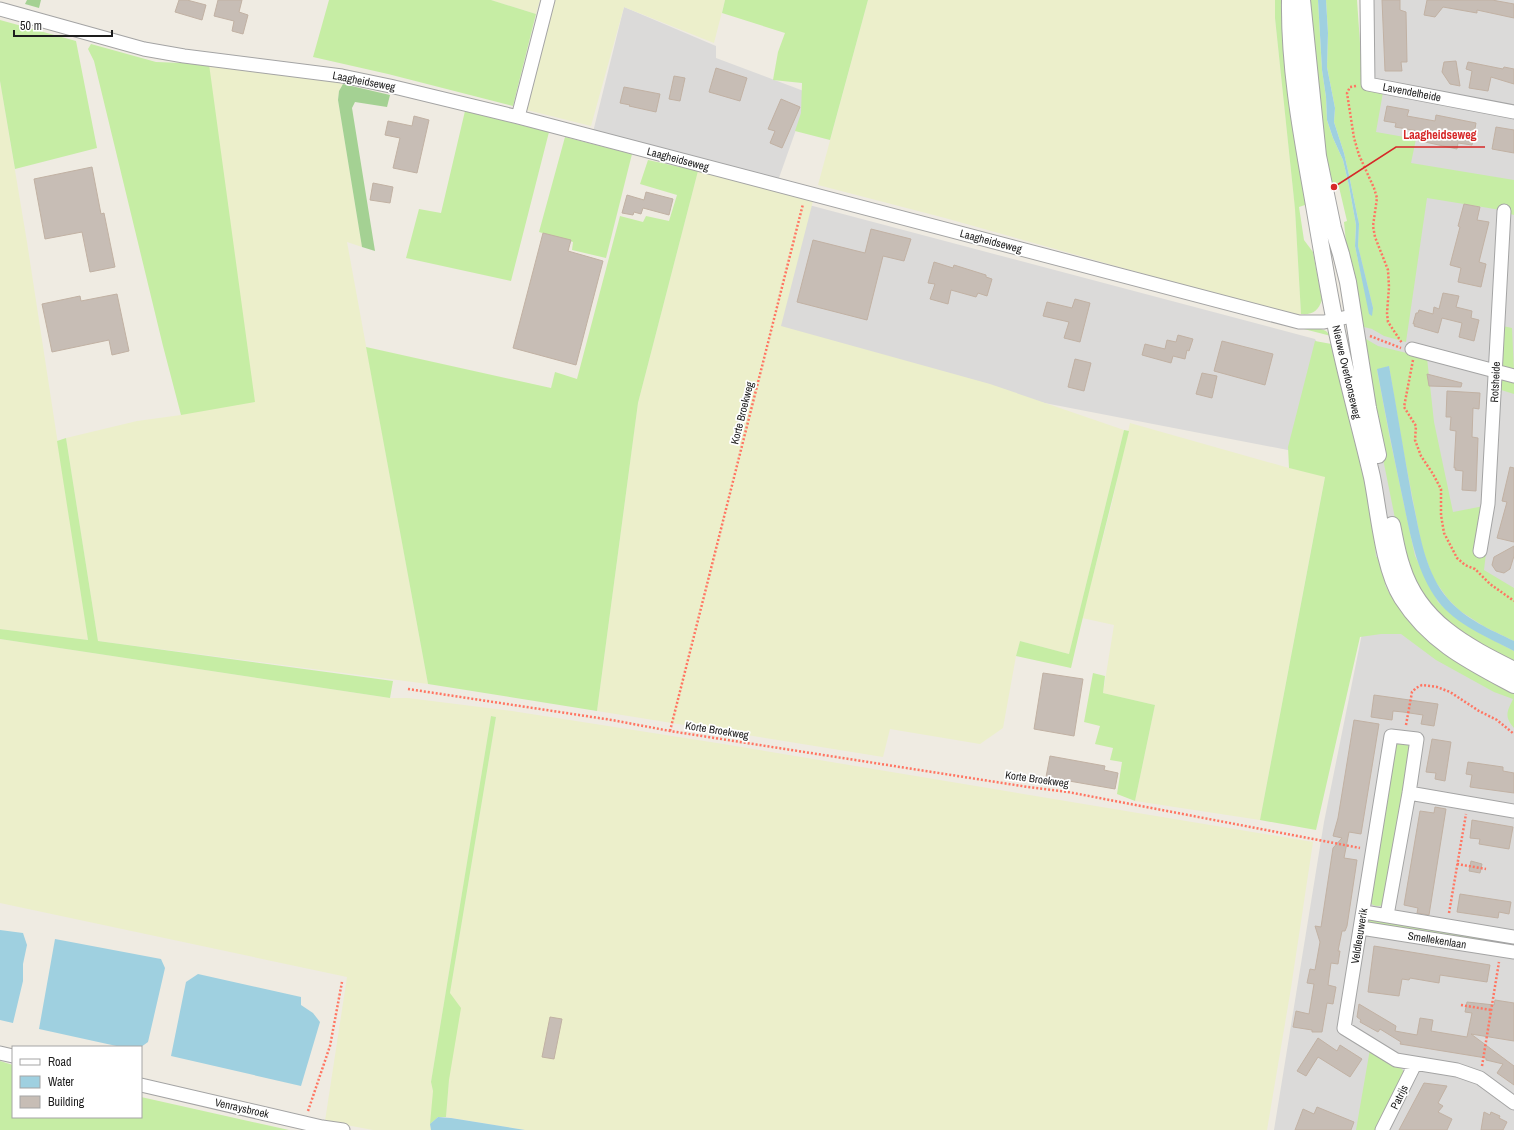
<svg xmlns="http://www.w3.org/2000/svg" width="1514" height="1130" viewBox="0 0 1514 1130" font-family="'Archivo Narrow',sans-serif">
<rect width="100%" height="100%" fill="#efebe2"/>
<!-- residential -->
<path fill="#dbdad9" d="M1362,0H1514V1130H1274L1324,822L1374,574L1360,339L1356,91Z
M624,7L716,46V58L809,93L774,192L593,132Z
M809,205L1315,339L1325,357L1298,452L962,387L775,327Z"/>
<!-- farmland -->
<path fill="#ecefcb" d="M491,0H540L536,14Z
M555,0H725L714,43L624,7L591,126L527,110Z
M868,0H1275V18L1295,209L1301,314L1297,317L945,218L818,185Z
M209,64L317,78L343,84L339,91L338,100L362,247L347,242L428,684L98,641L66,438L137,421L181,415Z
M0,81L27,242L88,640L0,629Z
M698,171L813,201L781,326L990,384L1124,430L1069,654L1020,641L1016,656L1003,728L980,744L890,729L883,757L597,711L638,403Z
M1130,423L1289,468L1325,476L1260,820L1135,801L1155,705L1103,693L1114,625L1082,618L1111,507Z
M0,639L390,698H408L512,711L717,743L1313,842L1291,988L1267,1130H525L446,1117L449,1080L450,993L496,717L491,716L431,1082L433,1091L431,1130H373L325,1121L347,977L0,903Z"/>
<!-- grass -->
<path fill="#c6eda4" d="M329,0H491L536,14L513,106L388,74L313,57Z
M725,0H868L830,140L795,131L801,113L802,83L773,80L778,52L785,33L722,13Z
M1275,0H1287L1306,180L1305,205L1299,207L1304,240L1313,252L1322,300C1318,311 1313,315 1301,314L1295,209L1275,18Z
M1306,0H1318L1322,70L1326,97L1327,120L1333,138L1343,160L1349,186L1356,225L1355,246L1370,315L1373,308L1358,246L1359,224L1349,175L1344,153L1334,122L1335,108L1327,67L1328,33L1326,0H1357L1363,87L1383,92L1376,132L1416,139L1411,163L1514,180V215L1507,213V211L1427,198L1406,342L1384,336L1372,329L1364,327L1347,253L1344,222L1347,221L1339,187H1333L1325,175Z
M0,20L76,41L97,148L15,169L0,81Z
M91,44L156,62L209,64L255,402L181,415L163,346L94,61L88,49Z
M465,111L549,132L511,281L406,258L419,209L441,213Z
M565,137L632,154L606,258L572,250L573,242L539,232Z
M648,160L698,171L638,403L597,711L428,684L366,347L551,388L555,372L577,379L620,216L643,222L646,216L669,221L677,195L640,184Z
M1503,326L1512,328L1514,372L1503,366L1500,360Z
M1316,327L1326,331L1331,336L1300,328Z
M1362,339H1366L1378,346L1427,358L1434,422L1453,512L1484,506L1483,552L1486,553L1484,570L1514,588V641L1485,627L1460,611L1448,599L1433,578L1422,547L1404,454L1389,366L1377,370L1390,439L1415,556L1438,602L1457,619L1485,636L1514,651V666L1432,613L1404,563L1373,409Z
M1315,341L1337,345L1381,545L1375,546L1376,557L1382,556L1390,581L1385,585L1390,594L1395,592L1514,687V728C1504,716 1507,712 1513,699L1494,692L1436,660L1401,634H1381L1360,637L1316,830L1260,820L1325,477L1289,468L1288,447Z
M1504,380H1514V394L1498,389L1501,381Z
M1124,430L1129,431C1110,510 1089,589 1071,668L1016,656L1020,641L1069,654Z
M66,438L98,641L393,681L390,698L0,639V629L88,640L57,441Z
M1093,673L1105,676L1103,693L1155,705L1135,801L1117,794L1122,762L1110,760L1113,748L1095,744L1100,726L1084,722Z
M491,716L496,717L450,993L461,1008L449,1080L446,1117H438L430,1124L433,1091L431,1082Z
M1401,742L1408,744L1411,748L1383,905C1377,907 1372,906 1369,901L1394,747Z
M1371,918L1514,940V950L1369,924V920Z
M1370,1049L1402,1069L1404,1073L1378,1130H1356Z
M0,1061L13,1065V1117H141V1097L289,1130H0Z"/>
<!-- forest -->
<path fill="#a4d193" d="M27,0H41L39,8L25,4Z
M343,84L390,95L387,107L355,102L352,108L375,251L362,247L338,100L339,91Z"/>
<!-- water -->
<path fill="#9fd0e0" d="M1318,0H1326L1328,33L1327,67L1335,108L1334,122L1344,153L1349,175L1359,224L1358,246L1373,308L1372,316L1369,314L1355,246L1356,225L1349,186L1343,160L1333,138L1327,120L1326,97L1322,70Z
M1389,366C1397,410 1404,454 1412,498C1420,533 1424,571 1448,599C1465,619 1491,630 1514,641V651C1489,638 1455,624 1438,601C1415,570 1410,532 1402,495C1393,453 1385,412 1377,369Z
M0,930L23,933L27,945L23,964V981L13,1023L0,1020Z
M55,939L161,959L165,968L148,1042L141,1047H121L39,1029Z
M198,974L301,997V1005L313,1013L320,1022L301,1086L171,1056L186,982Z
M438,1117L451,1118L525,1130H431L430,1124Z"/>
<!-- building -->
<path fill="#c7bdb5" stroke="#c1b1a3" d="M179,0H187L206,5L202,20L175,12Z
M218,0H242L239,12L248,15L243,34L232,31L234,21L214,16Z
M1382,0H1400V10L1406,12L1407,62H1401L1402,71H1385Z
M1427,0H1492L1514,4V18L1477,10V13L1443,7L1435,17L1424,15Z
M1456,61L1460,86L1450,84L1442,72L1444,62Z
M1468,62L1503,69L1504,67L1514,69V84L1491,77L1488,91L1469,88L1472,71L1466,69Z
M716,68L747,78L740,101L709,92Z
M674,76L685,78L680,101L669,99Z
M624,87L660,94L656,112L629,106L630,105L620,103Z
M781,99L800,107L782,148L770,143L775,131L768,129Z
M1387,106L1409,110L1407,116L1435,121L1436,115L1476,123L1472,145L1458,143L1457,149L1416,140L1418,131L1395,127L1396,123L1384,121Z
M414,116L429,120L417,173L393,168L400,138L385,135L388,121L412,126Z
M1496,127L1514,130V153L1492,149Z
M92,167L101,214L104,213L115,267L90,272L82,232L45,239L34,179Z
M373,183L393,187L390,203L370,200Z
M646,192L673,199L669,215L643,208L641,214L634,212L633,215L622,213L627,195L644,200Z
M1464,204L1480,207L1477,220L1489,222L1479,262L1486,264L1481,287L1458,282L1461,268L1450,265L1460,227L1458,226Z
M871,229L911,239L904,261L883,256L867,320L797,302L813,240L865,253Z
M543,233L571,240L568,251L603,261L576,365L513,348Z
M934,262L953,268L954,265L986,275V277L992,279L987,296L978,293L976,297L951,290L948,304L930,299L935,284L928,283Z
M1443,293L1459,296L1456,307L1472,311L1471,318L1479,320L1474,341L1459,337L1462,323L1442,318L1438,333L1414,326L1415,324H1413L1416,313H1418L1419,310L1433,314L1434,307L1439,309Z
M117,294L129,351L112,355L109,340L52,352L42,304L80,296L81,301Z
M1075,299L1090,303L1080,342L1064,338L1069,322L1043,316L1047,302L1072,308Z
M1178,335L1193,339L1189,351L1187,350L1185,359L1173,356L1171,363L1142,355L1145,344L1165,349L1167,340L1176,342Z
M1222,341L1273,354L1265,385L1214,371Z
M1075,359L1091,363L1084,391L1068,387Z
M1202,373L1217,376L1212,398L1196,394Z
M1427,374L1462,383L1461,387L1429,386Z
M1447,391L1480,393L1479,409L1473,408L1472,437L1478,438L1476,491L1462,490L1463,471L1455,470L1456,468H1454L1456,431L1450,430L1451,417H1446Z
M1510,467L1514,468V542L1497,538L1507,502L1502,501Z
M1514,546V556L1510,569L1504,573L1496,571L1492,565L1494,557Z
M1043,673L1083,679L1074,736L1034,729Z
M1374,695L1438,704L1434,726L1421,724L1423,715L1403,712L1393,711L1392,720L1371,717Z
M1354,720L1379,724L1361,834L1349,832L1344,858L1357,860L1347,926L1345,931H1342L1338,951H1340L1338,964L1331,963L1328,985L1336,987L1333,1004L1327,1003L1322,1032H1312V1030L1293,1027L1296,1011L1309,1014L1314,984L1307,983L1310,969L1315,970L1320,942L1315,926L1321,927L1333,848L1342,838L1333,836L1338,818Z
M1432,739L1451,742L1445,781L1435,779L1436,773L1426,772Z
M1050,756L1105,766L1104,770L1118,773L1115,789L1046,777Z
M1468,762L1503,767V771L1514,773V793L1470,787L1472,775L1466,774Z
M1435,807L1446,809L1429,915L1417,913L1418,908L1404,905L1420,811L1434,813Z
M1472,820L1513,827L1509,849L1479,844L1480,839L1470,838Z
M1471,861L1482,864L1480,873L1469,871Z
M1460,894L1511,902L1509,914L1499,912L1498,918L1457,912Z
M1374,946L1490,965L1487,982L1440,975L1439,983L1410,978L1409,980L1402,979L1399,996L1368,992Z
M1495,1000L1514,1003V1041L1471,1034L1514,1066V1085L1497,1073L1503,1064L1486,1060V1058L1400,1044L1401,1042L1380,1029L1378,1032L1360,1022L1361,1020L1357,1017L1359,1004L1396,1026L1395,1031L1417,1035L1420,1018L1433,1020L1431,1031L1467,1037L1472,1013L1465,1012L1467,1002L1494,1005Z
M550,1017L562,1019L554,1059L542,1057Z
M1318,1038L1337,1051L1340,1045L1362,1059L1350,1077L1318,1057L1306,1076L1297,1071Z
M1424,1083L1447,1086L1438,1103L1443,1106L1438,1112L1452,1119L1447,1130H1399Z
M1317,1107L1354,1122L1351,1130H1295L1303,1109L1314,1114Z
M1484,1112L1490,1115L1491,1112L1500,1116L1499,1118L1507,1122L1503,1130H1481Z"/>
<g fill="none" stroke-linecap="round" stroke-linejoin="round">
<defs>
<path id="minor" d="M1367,0L1368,84L1514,112
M0,9L144,49L184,56L342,76L390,86L518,117L1299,322H1324L1352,316
M518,117L548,0
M1412,349L1514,376
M1480,551L1488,504L1504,211
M1409,793L1514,811
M1364,912L1514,937
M1387,915L1409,793L1417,739L1391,736L1344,1028L1396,1060L1457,1070L1480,1078L1514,1103
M1361,928L1514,952
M0,1053L13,1056
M141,1085L322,1127L343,1130
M1382,1130L1415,1064"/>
<path id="tertiary" d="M1290,0C1289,63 1300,126 1311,188C1319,233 1326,278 1335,322C1345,374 1360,425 1372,477C1379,512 1383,568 1402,598C1430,642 1469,661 1514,685
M1302,0L1318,156L1333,228L1341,254L1348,282L1368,408L1378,455
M1392,525C1395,539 1397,553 1402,567C1419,622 1466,646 1514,670"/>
</defs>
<!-- minor casing -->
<use href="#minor" stroke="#a4a4a4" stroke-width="15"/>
<!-- tertiary casing -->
<use href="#tertiary" stroke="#a4a4a4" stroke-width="18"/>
<!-- path -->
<path stroke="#ff7562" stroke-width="2.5" stroke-dasharray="2 2" stroke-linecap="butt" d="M1356,86L1350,87L1347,93L1354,138L1359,155L1374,188L1377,198L1373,226L1375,237L1388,270L1389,287L1387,313L1388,322L1402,343
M1370,336L1401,348
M1413,360L1404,407L1416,426L1415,440L1421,456L1433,474L1441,489V515L1444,533L1457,558L1465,565L1475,569L1490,584L1514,601
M408,689L612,720L670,731L1028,787L1068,792L1360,848
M1406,725L1412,692L1416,688L1422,685L1437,687L1450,692L1479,711L1497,720L1514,734
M670,731L803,204
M1457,864L1486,869
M1449,913L1466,814
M1461,1005L1491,1010
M1482,1066L1499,962
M308,1111L330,1046L342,982"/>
<!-- minor -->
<use href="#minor" stroke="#fff" stroke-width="13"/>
<!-- tertiary -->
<use href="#tertiary" stroke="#fff" stroke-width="16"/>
</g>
<g text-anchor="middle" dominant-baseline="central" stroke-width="3.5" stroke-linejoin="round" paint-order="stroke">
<!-- street labels -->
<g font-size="11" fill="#1d1d1d" stroke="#fff">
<text transform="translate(364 81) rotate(11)">Laagheidseweg</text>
<text transform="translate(1412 92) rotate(11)">Lavendelheide</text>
<text transform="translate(678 159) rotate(15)">Laagheidseweg</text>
<text transform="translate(991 241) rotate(15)">Laagheidseweg</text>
<text transform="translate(1347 372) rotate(77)">Nieuwe Overloonseweg</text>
<text transform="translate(1495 382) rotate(-87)">Rotsheide</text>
<text transform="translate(742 413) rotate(-76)">Korte Broekweg</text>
<text transform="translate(717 730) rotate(9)">Korte Broekweg</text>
<text transform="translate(1037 779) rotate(8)">Korte Broekweg</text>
<text transform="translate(1359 936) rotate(-81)">Veldleeuwerik</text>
<text transform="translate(1437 940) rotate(9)">Smellekenlaan</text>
<text transform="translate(1399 1097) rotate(-64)">Patrijs</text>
<text transform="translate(242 1108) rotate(13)">Venraysbroek</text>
</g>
</g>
<!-- callouts -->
<path fill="none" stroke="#d62828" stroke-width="1.5" d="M1334 187L1396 147H1485"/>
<circle fill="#d62828" stroke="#fff" stroke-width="1.5" cx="1334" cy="187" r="4"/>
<g font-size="12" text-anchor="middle" font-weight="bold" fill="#d62828" stroke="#fff" stroke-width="3.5" stroke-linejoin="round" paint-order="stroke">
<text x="1440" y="139">Laagheidseweg</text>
</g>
<!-- legend -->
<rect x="12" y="1046" width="130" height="72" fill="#ffffff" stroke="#a5a5a5"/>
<rect x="20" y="1059" width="20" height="6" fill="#ffffff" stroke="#a5a5a5"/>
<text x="48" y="1066" font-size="12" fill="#1d1d1d">Road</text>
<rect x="20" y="1076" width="20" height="12" fill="#9fd0e0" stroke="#a5a5a5"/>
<text x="48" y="1086" font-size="12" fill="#1d1d1d">Water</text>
<rect x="20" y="1096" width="20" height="12" fill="#c7bdb5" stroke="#a5a5a5"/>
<text x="48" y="1106" font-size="12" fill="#1d1d1d">Building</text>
<!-- scale -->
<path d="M14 30v6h98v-6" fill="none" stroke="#1d1d1d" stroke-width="2"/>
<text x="20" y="30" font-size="12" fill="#1d1d1d" stroke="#ffffff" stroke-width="3" paint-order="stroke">50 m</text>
</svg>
